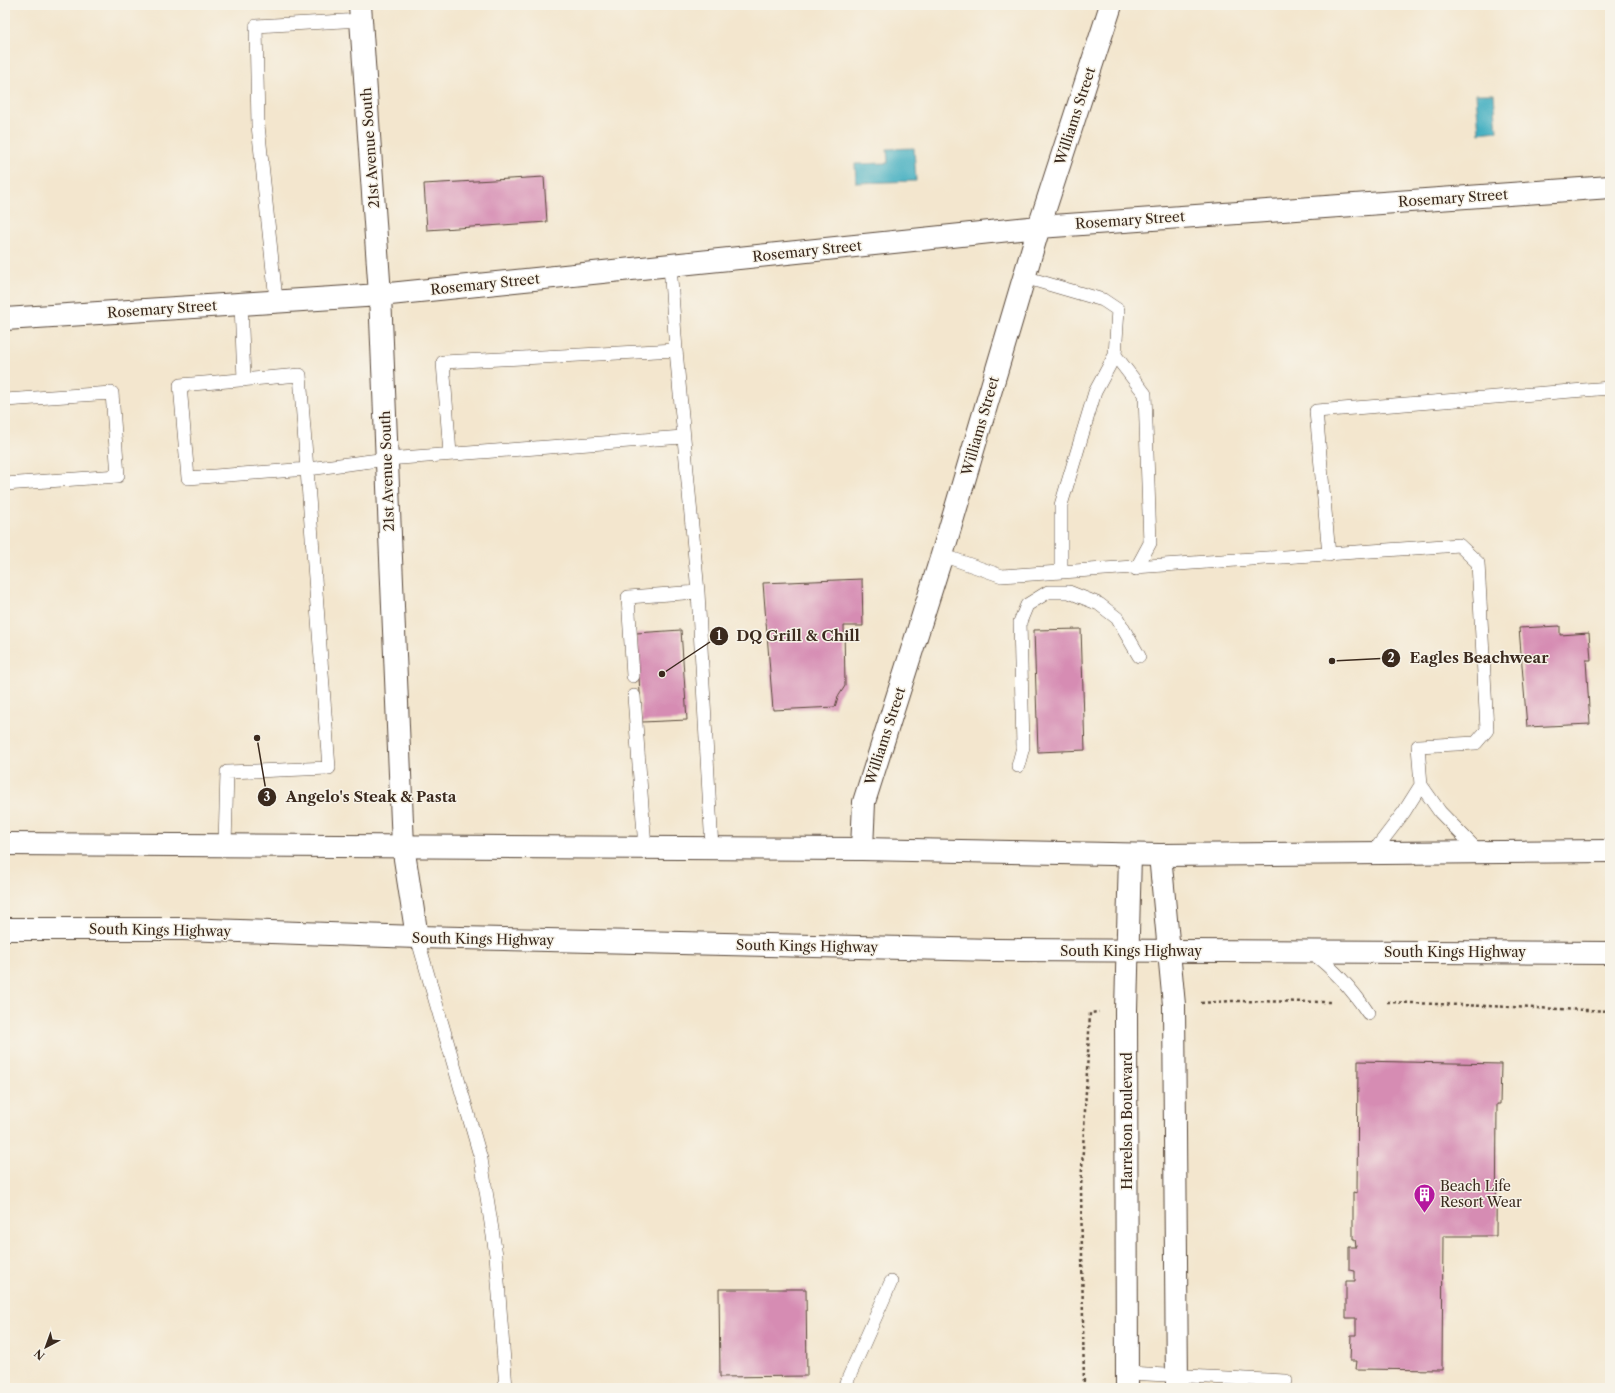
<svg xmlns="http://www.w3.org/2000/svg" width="1615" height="1393" viewBox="0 0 1615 1393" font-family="'Libre Caslon Text',serif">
<rect width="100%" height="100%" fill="#f7f3e8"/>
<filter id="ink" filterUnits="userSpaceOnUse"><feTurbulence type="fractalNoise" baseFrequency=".025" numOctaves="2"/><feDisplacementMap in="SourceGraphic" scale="8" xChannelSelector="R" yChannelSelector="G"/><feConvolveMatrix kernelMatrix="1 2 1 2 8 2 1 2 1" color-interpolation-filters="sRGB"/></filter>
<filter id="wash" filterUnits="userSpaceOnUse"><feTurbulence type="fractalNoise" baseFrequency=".012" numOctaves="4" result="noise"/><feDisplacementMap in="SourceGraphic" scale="16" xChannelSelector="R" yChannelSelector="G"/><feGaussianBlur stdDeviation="0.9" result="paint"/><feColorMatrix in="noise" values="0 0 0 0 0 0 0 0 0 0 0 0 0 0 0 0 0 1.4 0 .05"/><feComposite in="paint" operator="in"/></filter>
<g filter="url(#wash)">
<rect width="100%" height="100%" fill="#f3e6ce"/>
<!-- water -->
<path fill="#43afc1" stroke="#3f6c70" d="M1476,94H1494L1497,131L1479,133Z
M914,148L916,181L856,183L855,164L888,163L887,149Z"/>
<g id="blocks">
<!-- building -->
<path fill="#d68cb3" d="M544,177L547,222L427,230L424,184Z
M862,579L863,626H844L845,686L838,697L835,707L773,710L763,583Z
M1560,626V635L1589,633L1591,660H1586L1590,724L1527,727L1519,628Z
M1081,629L1085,750L1038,752L1034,630Z
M681,630L687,720L642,722L636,633Z
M1358,1061L1501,1064L1500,1104H1497L1496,1236H1443L1442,1370L1356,1369L1357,1361H1350L1351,1335H1356V1318H1346V1281H1355V1271L1349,1270V1247H1356L1355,1239H1353V1192L1357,1193Z
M719,1289H806L807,1376L720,1377Z"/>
</g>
</g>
<g filter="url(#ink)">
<use href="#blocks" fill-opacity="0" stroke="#574638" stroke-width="1"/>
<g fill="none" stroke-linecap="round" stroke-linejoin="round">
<defs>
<path id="lane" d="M670,265L676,350
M1024,277L1103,300L1118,310L1115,355
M276,300L258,125L256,26L361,20
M241,304L244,380
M5,400L112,393L118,476L5,484
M450,454L443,362L676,350L698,592
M942,555L1002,576L1459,545L1478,563L1487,730L1476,743L1418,746L1421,785
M1329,555L1316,411L1610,388
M1061,572V505L1095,392L1115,355L1145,394L1150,543L1136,569
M633,676L628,597L698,592L712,849
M634,696L645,848
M1018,766L1023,747L1020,622L1027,605L1048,592H1069L1099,604L1117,618L1139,656
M225,845L227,772L329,768L300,375L180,385L188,478L308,469L387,459L683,437
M1372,854L1404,812L1421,785L1440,812L1479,852
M417,937L481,1159L496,1255L506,1388
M1311,952C1334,969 1352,989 1368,1013
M1127,1373L1286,1381
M844,1388L891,1282"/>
<path id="street" d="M360,5L380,295L403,846L417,937
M5,319L380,295L1039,227L1610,187
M862,849L864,802L942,555L1039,227L1111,5"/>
<path id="secondary" d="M1160,855L1174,1005L1177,1388
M1127,1388L1126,1010L1130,855"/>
<path id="primary" d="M5,844L862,849L1160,855L1610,851
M5,929H183L417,937L995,950L1610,953"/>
</defs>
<!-- lane casing -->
<use href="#lane" stroke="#574638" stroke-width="14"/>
<!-- street casing -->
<use href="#street" stroke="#574638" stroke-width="24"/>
<!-- secondary casing -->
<use href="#secondary" stroke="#574638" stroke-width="24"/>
<!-- primary casing -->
<use href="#primary" stroke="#574638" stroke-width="24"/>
<!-- path -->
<path stroke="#574638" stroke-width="2.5" stroke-dasharray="3 3" stroke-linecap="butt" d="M1387,1002L1610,1011
M1201,1003L1231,1001L1330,1002
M1084,1388L1081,1188L1090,1013L1099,1012"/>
<!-- lane -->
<use href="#lane" stroke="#fff" stroke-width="13"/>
<!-- street -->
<use href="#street" stroke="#fff" stroke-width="22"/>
<!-- secondary -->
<use href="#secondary" stroke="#fff" stroke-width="22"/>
<!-- primary -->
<use href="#primary" stroke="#fff" stroke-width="22"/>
</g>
</g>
<!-- icons -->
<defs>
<symbol id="building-pin" viewBox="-11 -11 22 30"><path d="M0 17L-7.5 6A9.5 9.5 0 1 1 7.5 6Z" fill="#b5179e" stroke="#f7f3e8"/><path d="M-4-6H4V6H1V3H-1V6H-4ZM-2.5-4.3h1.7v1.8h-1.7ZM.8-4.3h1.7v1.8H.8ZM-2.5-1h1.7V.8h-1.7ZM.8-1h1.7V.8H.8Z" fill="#fff"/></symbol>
</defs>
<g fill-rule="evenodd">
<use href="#building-pin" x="1412" y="1182" width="25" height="34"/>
</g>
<g text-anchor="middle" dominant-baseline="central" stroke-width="3" stroke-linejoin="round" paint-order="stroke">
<!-- street labels -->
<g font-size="14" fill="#3b2a1e" stroke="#f7f3e8">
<text transform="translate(1075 116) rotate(-72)">Williams Street</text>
<text transform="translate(370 148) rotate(-94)">21st Avenue South</text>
<text transform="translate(1453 198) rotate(-4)">Rosemary Street</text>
<text transform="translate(1130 220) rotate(-4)">Rosemary Street</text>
<text transform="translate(807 251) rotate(-6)">Rosemary Street</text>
<text transform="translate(485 284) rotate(-6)">Rosemary Street</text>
<text transform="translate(162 309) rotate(-4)">Rosemary Street</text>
<text transform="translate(980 426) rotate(-74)">Williams Street</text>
<text transform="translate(387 471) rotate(-92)">21st Avenue South</text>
<text transform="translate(885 736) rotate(-72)">Williams Street</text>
<text transform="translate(160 930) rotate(1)">South Kings Highway</text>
<text transform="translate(483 939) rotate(1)">South Kings Highway</text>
<text transform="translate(807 946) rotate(1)">South Kings Highway</text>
<text x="1131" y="951">South Kings Highway</text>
<text x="1455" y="952">South Kings Highway</text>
<text transform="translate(1127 1121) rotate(-90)">Harrelson Boulevard</text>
</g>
<!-- poi labels -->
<g font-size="14" fill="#3b2a1e" stroke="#f7f3e8" text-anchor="start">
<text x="1440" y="1186">Beach Life<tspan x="1440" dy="16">Resort Wear</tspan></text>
</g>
</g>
<!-- callouts -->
<path fill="none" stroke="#3b2a1e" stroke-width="1.5" d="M662 674L719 636M1332 661L1391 658M257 738L267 797"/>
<g fill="#3b2a1e" stroke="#f7f3e8" stroke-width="1.5">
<circle cx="662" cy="674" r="4"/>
<circle cx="1332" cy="661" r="4"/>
<circle cx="257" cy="738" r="4"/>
<circle cx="719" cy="636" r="10"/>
<circle cx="1391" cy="658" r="10"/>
<circle cx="267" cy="797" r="10"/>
</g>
<g font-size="12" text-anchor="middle" font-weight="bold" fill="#fff">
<text x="719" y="640">1</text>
<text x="1391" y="662">2</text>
<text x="267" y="801">3</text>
</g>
<g font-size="15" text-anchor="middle" font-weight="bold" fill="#3b2a1e" stroke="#f7f3e8" stroke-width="3" stroke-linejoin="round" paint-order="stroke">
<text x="798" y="641">DQ Grill &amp; Chill</text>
<text x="1479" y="663">Eagles Beachwear</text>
<text x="371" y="802">Angelo's Steak &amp; Pasta</text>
</g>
<!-- margin -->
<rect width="1615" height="1393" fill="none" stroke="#f7f3e8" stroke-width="20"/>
<!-- north arrow -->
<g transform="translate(46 1347) rotate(221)" stroke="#f7f3e8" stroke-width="3" paint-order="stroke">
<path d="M0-3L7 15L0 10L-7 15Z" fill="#3b2a1e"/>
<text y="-6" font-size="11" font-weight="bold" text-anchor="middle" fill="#3b2a1e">N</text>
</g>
</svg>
